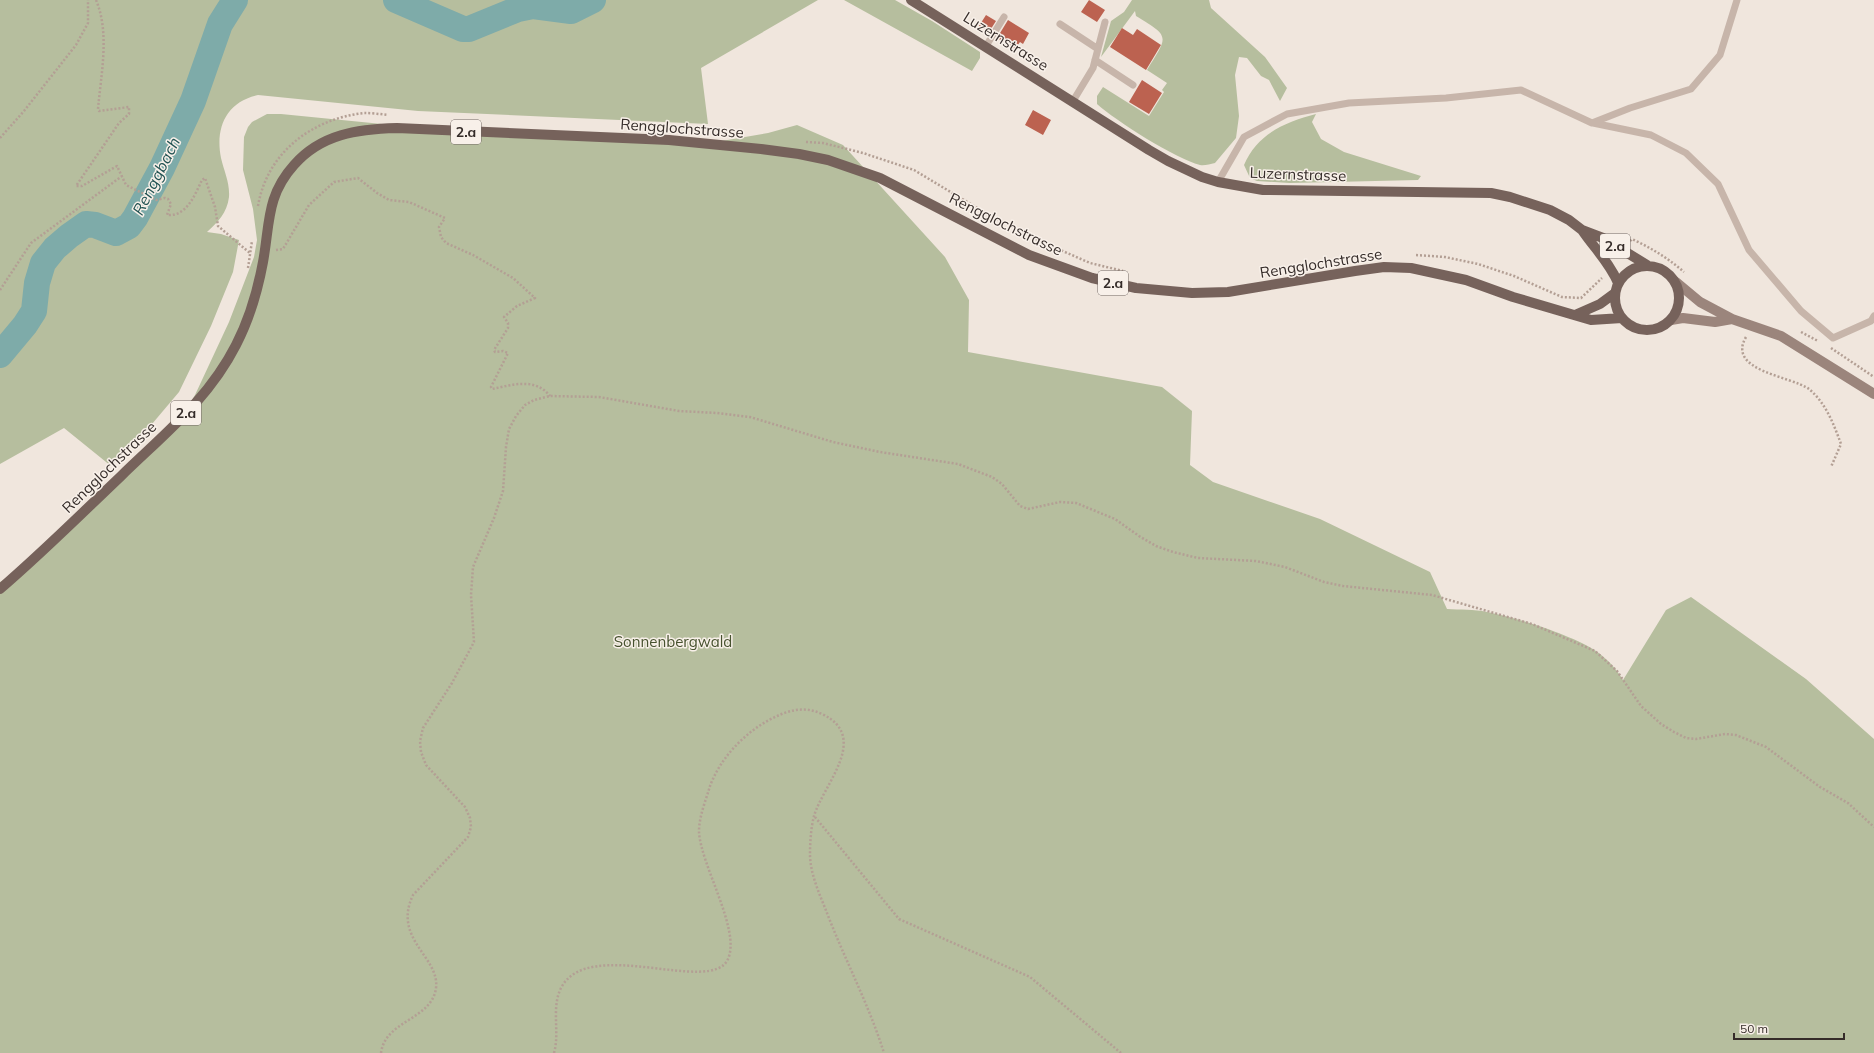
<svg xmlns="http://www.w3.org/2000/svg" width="1874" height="1053" viewBox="0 0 1874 1053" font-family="Mulish,sans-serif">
<rect width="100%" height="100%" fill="#f0e6dd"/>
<!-- green -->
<path fill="#b6be9e" d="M0,0H818L701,68L708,124L418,111L258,95C226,102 215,128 221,158C224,171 230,183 229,197C227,213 218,222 207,232L221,234L239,240L233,272L211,326L179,392L152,424L111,466L64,428L0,464Z
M844,0H895L932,21L980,52V58L972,71Z
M1132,0H1209L1211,8L1265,57L1287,88L1280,101L1269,80L1261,76L1247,58L1239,57L1235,75L1239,116L1236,138L1215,163C1210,164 1204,166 1200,165C1176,159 1116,121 1097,104V96L1103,87L1149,116L1164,92L1162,90L1167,83L1147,70C1168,36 1171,37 1136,16L1135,11L1101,57L1111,21L1124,12Z
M267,114H281L382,124L710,143L768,133L797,125L843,145L945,257L969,300L968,352L1162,387L1192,411L1190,465L1213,482L1320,519L1430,572L1447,609C1460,610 1474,609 1487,612C1515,617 1572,635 1596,651C1607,659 1616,668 1623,680L1666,610L1691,597L1806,679L1874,739V1053H0V582L16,573L189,405L195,395L229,322L254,257L257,240L253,209L243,170L244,137L248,127L252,122Z
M1316,114L1312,122L1321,139L1344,152L1421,176L1418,180L1290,183L1257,181L1250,178L1244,165C1257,134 1285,122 1316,114Z"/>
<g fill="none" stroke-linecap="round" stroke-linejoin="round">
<!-- river -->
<path stroke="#7eaba9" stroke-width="26" d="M396,0L463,29H469L518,9L533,6L571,11L593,0
M0,355L25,325L34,311L37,283L43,263L55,248L69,236L86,224L95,225L116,233L129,226L135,218L162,168L193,101L220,24L235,0"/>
</g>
<!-- building -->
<path fill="#bc6250" d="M1089,0L1105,10L1097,22L1081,12Z
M986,15L996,21L989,32L979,26Z
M1008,20L1029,33L1023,44L1020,42L1015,49L997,38Z
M1122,28L1133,35L1137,29L1161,45L1146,70L1110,47Z
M1142,80L1162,93L1149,114L1129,102Z
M1033,110L1051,120L1043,135L1025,125Z"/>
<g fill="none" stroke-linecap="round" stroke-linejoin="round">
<!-- path -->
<path stroke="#b39f94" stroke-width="2.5" stroke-dasharray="2 2" stroke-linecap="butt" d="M96,0C110,33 101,74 98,109L99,111L129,107V114L119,123L76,186H82L117,166L126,185L156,200L165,198L168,199L171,204L167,215C187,217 195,194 202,180L205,178L215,207L218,226L251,254
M0,138L24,111L76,45L88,23V0
M806,142L823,143L863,153L914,170L989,215L1040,241L1090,263L1123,271
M258,206C267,153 311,119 364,113C371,113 380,114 388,115
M1630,241L1632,239C1651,248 1668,258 1684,272
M276,250L283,249L309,205L334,182L358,178L377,193L389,200L409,202L445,218L439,227L441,237L446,243L473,255L513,278L535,298L517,306L504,317L508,323V328L494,350L495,352L503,351L508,353L491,387L492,389C512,385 535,377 550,396
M1416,255L1445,257L1478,264L1514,276L1562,297L1581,298L1602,278
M248,268L252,241
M0,290L31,243L122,176
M1801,332L1818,341
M1746,337C1726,371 1791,376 1809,389C1826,403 1834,425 1841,444L1831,467
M1831,348L1874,377
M815,817L899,919L1030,977L1121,1053
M381,1053C385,1020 432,1020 436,988C440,957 392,939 413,895L468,837L471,827L470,818L465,807L426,765L421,752L420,741L423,728L452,683L474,642L471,595L473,567L494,518L503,491L506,447L509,429L516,416L525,405L534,400L550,396L599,397L679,411L717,413L750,417L833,442L880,452L958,464L992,477L1002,484L1020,506L1028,509L1060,502L1076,503L1115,519L1139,536L1156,546L1173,552L1198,558L1256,561L1285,567L1324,582L1343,586L1432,595L1532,624L1595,651L1617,671L1641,706L1661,724L1674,732L1686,738L1696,739L1725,734L1736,735L1766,747L1820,787L1848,803L1874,827
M554,1053C560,1032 551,1008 561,988C588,935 712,996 728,959C741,930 701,866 699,832C699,816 706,800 710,786C720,759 743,734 769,720C786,711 803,705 822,714C871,737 823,785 814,816C811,827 810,843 810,854C810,874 820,895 827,913C845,960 869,1005 884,1053"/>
<!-- lane -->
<path stroke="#c7b5aa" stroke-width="7" d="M1060,24L1098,49
M986,46L1004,17
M1095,60L1133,85
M1073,101L1093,68L1105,22
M1593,123L1651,135L1686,153L1718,184L1749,250L1801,311L1833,338L1871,321L1874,316
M1218,182L1244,137L1287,114L1349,103L1446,98L1521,90L1592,123L1630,108L1691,89L1720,55L1737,0"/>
<!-- secondary -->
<path stroke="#9b857c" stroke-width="10" d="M1676,282L1700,302L1732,319L1781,336L1874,394
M1671,320L1683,318L1715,322L1732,319"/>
<!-- primary -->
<path stroke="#76625b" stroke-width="10" d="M911,0L1149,150L1168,161L1202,177L1218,182L1263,190L1491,193L1510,197L1550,210L1569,220L1582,230L1603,238L1647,265
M1582,230C1594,248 1610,263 1618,283
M1615 298a32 32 0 1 1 64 0a32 32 0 1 1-64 0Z
M1575,315L1600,304L1615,293
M0,589C42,553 81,514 121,476C164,434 208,400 236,345C249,320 258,289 263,262C270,224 266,196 294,165C321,134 358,129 397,128L669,140L761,149L799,154L828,160L880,178L1029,255L1092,278L1136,288L1192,293L1228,292L1355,271L1384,267L1411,268L1466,280L1513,297L1591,320L1622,318"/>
</g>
<g text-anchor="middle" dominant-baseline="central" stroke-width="3" stroke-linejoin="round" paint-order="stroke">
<!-- shield labels -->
<g fill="#f8f0e9" stroke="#706763" stroke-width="1">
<rect x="451" y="120" width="30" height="24" rx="3"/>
<rect x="1600" y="234" width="30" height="24" rx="3"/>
<rect x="1098" y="271" width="30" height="24" rx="3"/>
<rect x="171" y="401" width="30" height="24" rx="3"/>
</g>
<g font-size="14" font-weight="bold" fill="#352c29">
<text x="466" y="132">2.a</text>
<text x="1615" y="246">2.a</text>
<text x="1113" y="283">2.a</text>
<text x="186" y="413">2.a</text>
</g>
<!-- street labels -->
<g font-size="15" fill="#352c29" stroke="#f8f0e9">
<text transform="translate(1006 41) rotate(32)">Luzernstrasse</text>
<text transform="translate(682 128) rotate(4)">Rengglochstrasse</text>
<text transform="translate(1298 174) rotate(2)">Luzernstrasse</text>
<text transform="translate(1006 224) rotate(26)">Rengglochstrasse</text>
<text transform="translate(1321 263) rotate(-9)">Rengglochstrasse</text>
<text transform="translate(109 467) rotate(-44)">Rengglochstrasse</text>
</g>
<!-- park labels -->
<g font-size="15" fill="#47522f" stroke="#f8f0e9">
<text x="673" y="641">Sonnenbergwald</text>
</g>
<!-- water labels -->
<g font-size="16" font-style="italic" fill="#225353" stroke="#f8f0e9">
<text transform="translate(156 176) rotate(-63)">Renggbach</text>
</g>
</g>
<!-- scale -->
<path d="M1734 1033v6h110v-6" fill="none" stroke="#352c29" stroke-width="2"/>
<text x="1740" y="1033" font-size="12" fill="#352c29" stroke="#f8f0e9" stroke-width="3" paint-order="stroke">50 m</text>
</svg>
